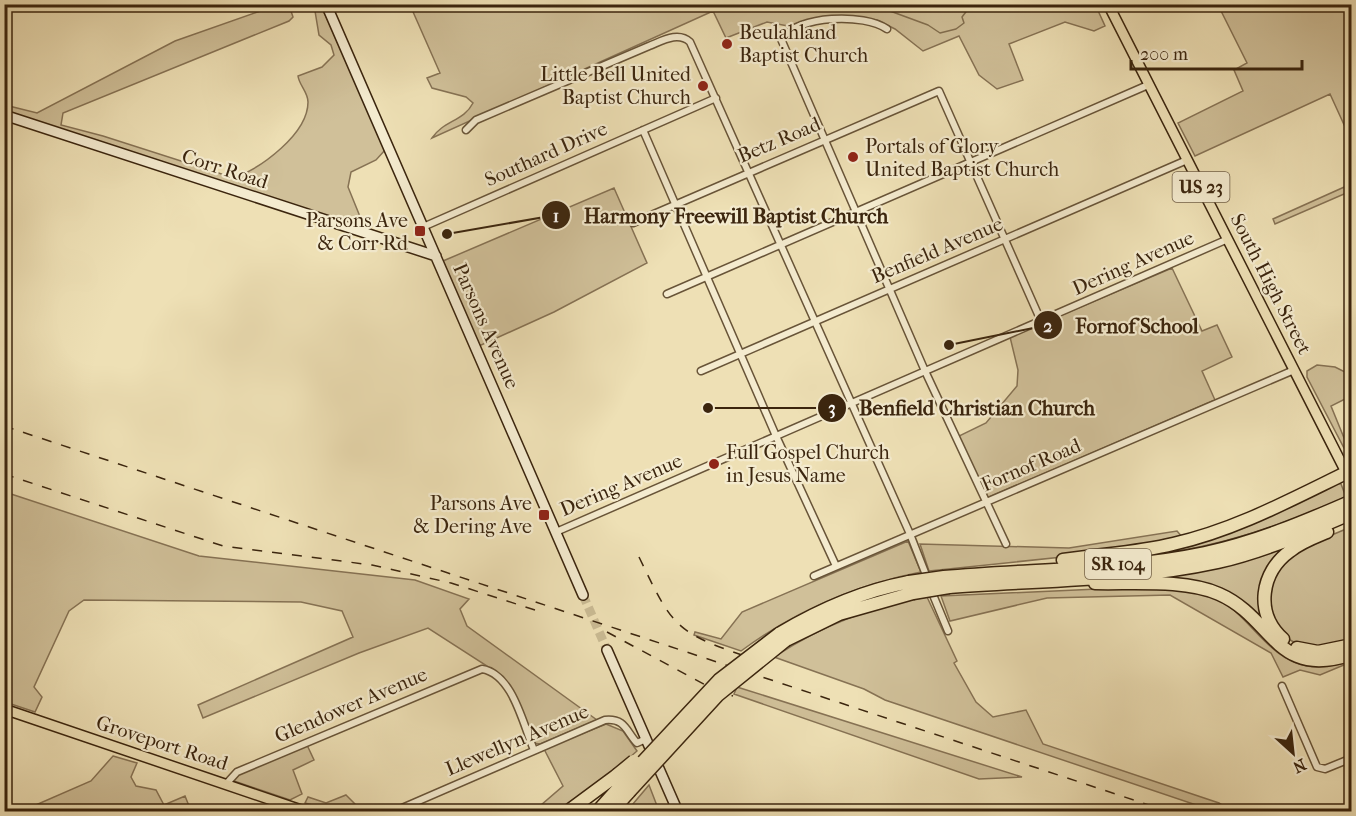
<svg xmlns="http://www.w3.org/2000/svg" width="1356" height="816" viewBox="0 0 1356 816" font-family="'IM FELL French Canon',serif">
<rect width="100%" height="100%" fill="#eee0b5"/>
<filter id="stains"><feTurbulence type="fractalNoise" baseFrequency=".00333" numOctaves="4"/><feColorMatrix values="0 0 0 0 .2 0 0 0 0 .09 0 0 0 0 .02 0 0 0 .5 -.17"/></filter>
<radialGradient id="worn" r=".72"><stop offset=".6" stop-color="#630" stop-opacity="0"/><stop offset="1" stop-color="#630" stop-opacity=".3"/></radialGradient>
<!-- green -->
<path fill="#d0c099" stroke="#867254" stroke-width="1.5" d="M1095,4L1105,26L1094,31L1065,22L1009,44L1023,80L997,89L979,75L959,36L923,51L895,29L877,20L846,16L818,18L788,26L767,22L726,38L713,11L432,138C443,121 464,121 473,103L466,97L432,88L427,78L440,73L410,5Z
M314,5H321L385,150L376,160L351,172L348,187L363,224V230L5,111V105L37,113L175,41L266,9L280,8L291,11L293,17L289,21L63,113L61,125L103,136L234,178C261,168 308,134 308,102C308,92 299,85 298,76L322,67L334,55L331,45L319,35Z
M1201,5H1351V140L1330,94L1195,156L1178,123L1243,91L1234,70L1247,63L1218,5L1204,11Z
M1351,184V191L1275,224L1273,219Z
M614,188L647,263L554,312L479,346L443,261Z
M1172,268L1202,331L1217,325L1232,357L1202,371L1215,400L987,498L959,436L986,423L1017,386L1018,370L1010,337Z
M1317,365L1335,367L1351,375V396L1331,406L1351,455L1344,448L1307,377V371Z
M1337,483L1341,484L1346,497C1283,525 1220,547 1151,555L1150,553Z
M5,492L199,556L415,580L469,599L460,609L467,626L597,720L540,744L533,743L512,691L501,675L428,628L359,653L203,718L198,705L353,637L342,611L301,602L84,600L69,611L34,687L42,697L35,712L5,702Z
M1351,527V640C1341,643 1327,649 1316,649C1290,647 1270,627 1270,601C1270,590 1269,579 1277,571C1296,548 1325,538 1351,527Z
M1177,531L1183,538L1072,556L929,571L920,544L1069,548Z
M908,541L921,572C855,585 794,612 741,651L694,635L695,632L721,639L742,612Z
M1296,543L1268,570L1270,631L1237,600L1140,579L1214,569Z
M1098,589C1131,589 1182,584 1212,596C1250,613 1265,658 1307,666C1322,669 1337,664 1351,662L1320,675L1300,670L1283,677L1271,653L1170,595L1047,598L950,621L941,596Z
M927,597L957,661L954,663L976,702L993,717L1026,710L1043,744L1219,803L1231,811H1214L885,700L864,689L774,657C821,626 871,606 927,597Z
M737,687L1022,777L979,779L734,694Z
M606,724L623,731L637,751L598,785L562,811L533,812L563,786L544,749Z
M307,745L314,760L293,770L302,794L290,800L234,781L237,775Z
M113,756L137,763L131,777L136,786L156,790L164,805L185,796L191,811H22L91,781Z
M649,785L659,811H627Z
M346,795L362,811H334L305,803L308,797L326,803Z"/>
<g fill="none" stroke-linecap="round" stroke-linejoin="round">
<!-- stream -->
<path stroke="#826f50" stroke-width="1.5" d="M871,4L928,25L940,33L956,29L964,23L962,17L972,4"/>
<!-- secondary-tunnel -->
<path stroke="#cabb94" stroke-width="9" stroke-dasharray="9 4.5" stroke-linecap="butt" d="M583,595L607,650"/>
<defs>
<path id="street" d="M887,29C864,13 798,15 781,39L925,371L1006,544
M466,130L476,120L649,46C662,41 678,31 690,42L910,534L928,580
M643,130L776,436L836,566
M633,223L939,91L1041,321
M423,227L716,98
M667,294L1148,85
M701,371L1187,160
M556,532L1228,239
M814,576L1294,370
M931,590L948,631
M1282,686L1317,767L1325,769L1352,758
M227,783L237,772L482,669C513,674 523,725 534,750
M393,812L605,720C625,718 626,731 637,743L646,739"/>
<path id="secondary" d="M326,4L583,595
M4,115L436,256
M607,650L678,812"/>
<path id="primary" d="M1108,4L1352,484
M4,709L307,812"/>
<path id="highway" d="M1063,560C1100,554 1137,553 1173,544C1236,530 1294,498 1352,470
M944,577C1031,569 1120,571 1205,553C1256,542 1304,522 1352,501
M1095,583C1132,584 1185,579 1219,594C1274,618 1275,680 1352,654
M949,587C1038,580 1131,581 1218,562C1265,551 1308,532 1352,513
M779,634C819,610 862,591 909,582
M1283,639C1254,613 1261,572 1290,551C1301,542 1315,537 1327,532
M786,640L839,614L913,593
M1297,648L1318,652L1352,645
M567,812L617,775
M597,812L623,783
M611,812L629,792"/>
</defs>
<!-- street casing -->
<use href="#street" stroke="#685438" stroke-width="9"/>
<!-- secondary casing -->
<use href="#secondary" stroke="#3b250e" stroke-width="12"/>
<!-- primary casing -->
<use href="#primary" stroke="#3b250e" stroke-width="12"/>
<!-- highway casing -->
<use href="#highway" stroke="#3b250e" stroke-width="15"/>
<!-- street -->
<use href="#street" stroke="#f4ebcf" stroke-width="6"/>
<!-- secondary -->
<use href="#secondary" stroke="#f4ebcf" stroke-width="9"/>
<!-- primary -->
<use href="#primary" stroke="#eee0b5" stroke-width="9"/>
<!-- highway -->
<use href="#highway" stroke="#eee0b5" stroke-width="12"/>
<!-- rail -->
<path stroke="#3b250e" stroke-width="1.5" stroke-dasharray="10 10" stroke-linecap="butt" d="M4,426L1170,812
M4,474L223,546L372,565L451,583L535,610
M639,557C671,623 673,632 745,656
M607,632L711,688L733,696"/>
<defs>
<path id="highway-bridge" d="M909,582L944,577
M913,593L949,587
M617,775L634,761
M623,783L719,680L779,634
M629,792L718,695L786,640"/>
</defs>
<!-- highway-bridge casing -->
<use href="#highway-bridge" stroke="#3b250e" stroke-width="15" stroke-linecap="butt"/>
<!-- highway-bridge -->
<use href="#highway-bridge" stroke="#eee0b5" stroke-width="12"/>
</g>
<!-- markers -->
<g fill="#8f2418" stroke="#f4ebcf" stroke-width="2">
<circle cx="727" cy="44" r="6"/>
<circle cx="703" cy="86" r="6"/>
<circle cx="853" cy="157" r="6"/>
<rect x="414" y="225" width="12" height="12" rx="3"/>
<circle cx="714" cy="464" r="6"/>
<rect x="538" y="509" width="12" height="12" rx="3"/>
</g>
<g text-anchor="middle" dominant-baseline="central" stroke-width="4.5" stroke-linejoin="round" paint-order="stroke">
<!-- shield labels -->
<g fill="#f4ebcf" stroke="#726048" stroke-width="1.5">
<rect x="1172.5" y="172" width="57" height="30" rx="4.5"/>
<rect x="1085" y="549" width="66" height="30" rx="4.5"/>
</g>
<g font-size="18" font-weight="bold" fill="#3b250e">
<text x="1201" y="187">US 23</text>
<text x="1118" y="564">SR 104</text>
</g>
<!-- poi labels -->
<g font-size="20" fill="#3b250e" stroke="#f4ebcf" text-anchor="start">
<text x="739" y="32">Beulahland<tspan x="739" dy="23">Baptist Church</tspan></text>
<text x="691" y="74" text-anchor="end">Little Bell United<tspan x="691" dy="23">Baptist Church</tspan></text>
<text x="865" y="146">Portals of Glory<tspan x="865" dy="23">United Baptist Church</tspan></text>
<text x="408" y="220" text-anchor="end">Parsons Ave<tspan x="408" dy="23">&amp; Corr Rd</tspan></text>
<text x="726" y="452">Full Gospel Church<tspan x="726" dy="23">in Jesus Name</tspan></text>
<text x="532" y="503" text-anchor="end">Parsons Ave<tspan x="532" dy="23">&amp; Dering Ave</tspan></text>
</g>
<!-- street labels -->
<g font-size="20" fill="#3b250e" stroke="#f4ebcf">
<text transform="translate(779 140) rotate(-23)">Betz Road</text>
<text transform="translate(546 154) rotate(-24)">Southard Drive</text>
<text transform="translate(225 169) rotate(18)">Corr Road</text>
<text transform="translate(937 250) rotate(-23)">Benfield Avenue</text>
<text transform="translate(1133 263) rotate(-24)">Dering Avenue</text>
<text transform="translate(1271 284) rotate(63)">South High Street</text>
<text transform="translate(486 326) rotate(66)">Parsons Avenue</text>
<text transform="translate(1031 465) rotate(-23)">Fornof Road</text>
<text transform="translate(621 485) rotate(-23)">Dering Avenue</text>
<text transform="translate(351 705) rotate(-23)">Glendower Avenue</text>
<text transform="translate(517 740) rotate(-23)">Llewellyn Avenue</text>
<text transform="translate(162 743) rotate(18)">Groveport Road</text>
</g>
</g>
<!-- callouts -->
<path fill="none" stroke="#3b250e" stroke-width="2" d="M447 234L556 215M949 345L1048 325M708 408L832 408"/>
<g fill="#3b250e" stroke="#f4ebcf" stroke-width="2">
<circle cx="447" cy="234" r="6"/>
<circle cx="949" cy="345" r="6"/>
<circle cx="708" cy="408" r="6"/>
<circle cx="556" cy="215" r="15"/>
<circle cx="1048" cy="325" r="15"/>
<circle cx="832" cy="408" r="15"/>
</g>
<g font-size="18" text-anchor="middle" font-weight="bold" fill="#fff">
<text x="556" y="222">1</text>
<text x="1048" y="332">2</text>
<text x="832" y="414">3</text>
</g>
<g font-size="21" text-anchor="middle" font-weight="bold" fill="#3b250e" stroke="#f4ebcf" stroke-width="4.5" stroke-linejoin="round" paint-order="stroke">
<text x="736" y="223">Harmony Freewill Baptist Church</text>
<text x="1137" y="333">Fornof School</text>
<text x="977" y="415">Benfield Christian Church</text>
</g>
<!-- margin -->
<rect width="1356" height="816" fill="none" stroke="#eee0b5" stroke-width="24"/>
<rect x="6" y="6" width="1344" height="804" fill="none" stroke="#3b250e" stroke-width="3"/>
<rect x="12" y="12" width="1332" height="792" fill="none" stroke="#3b250e" stroke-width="1.5"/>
<!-- north arrow -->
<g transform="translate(1293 753) rotate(153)" stroke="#f4ebcf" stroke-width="4.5" paint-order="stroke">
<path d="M0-4.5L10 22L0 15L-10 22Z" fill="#3b250e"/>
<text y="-9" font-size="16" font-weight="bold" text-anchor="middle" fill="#3b250e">N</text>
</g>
<!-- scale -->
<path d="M1131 60v9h171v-9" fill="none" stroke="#3b250e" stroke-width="3"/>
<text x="1140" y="60" font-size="18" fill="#3b250e" stroke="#f4ebcf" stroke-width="4.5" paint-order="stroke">200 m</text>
<rect width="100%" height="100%" filter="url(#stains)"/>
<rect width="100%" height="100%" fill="url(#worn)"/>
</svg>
